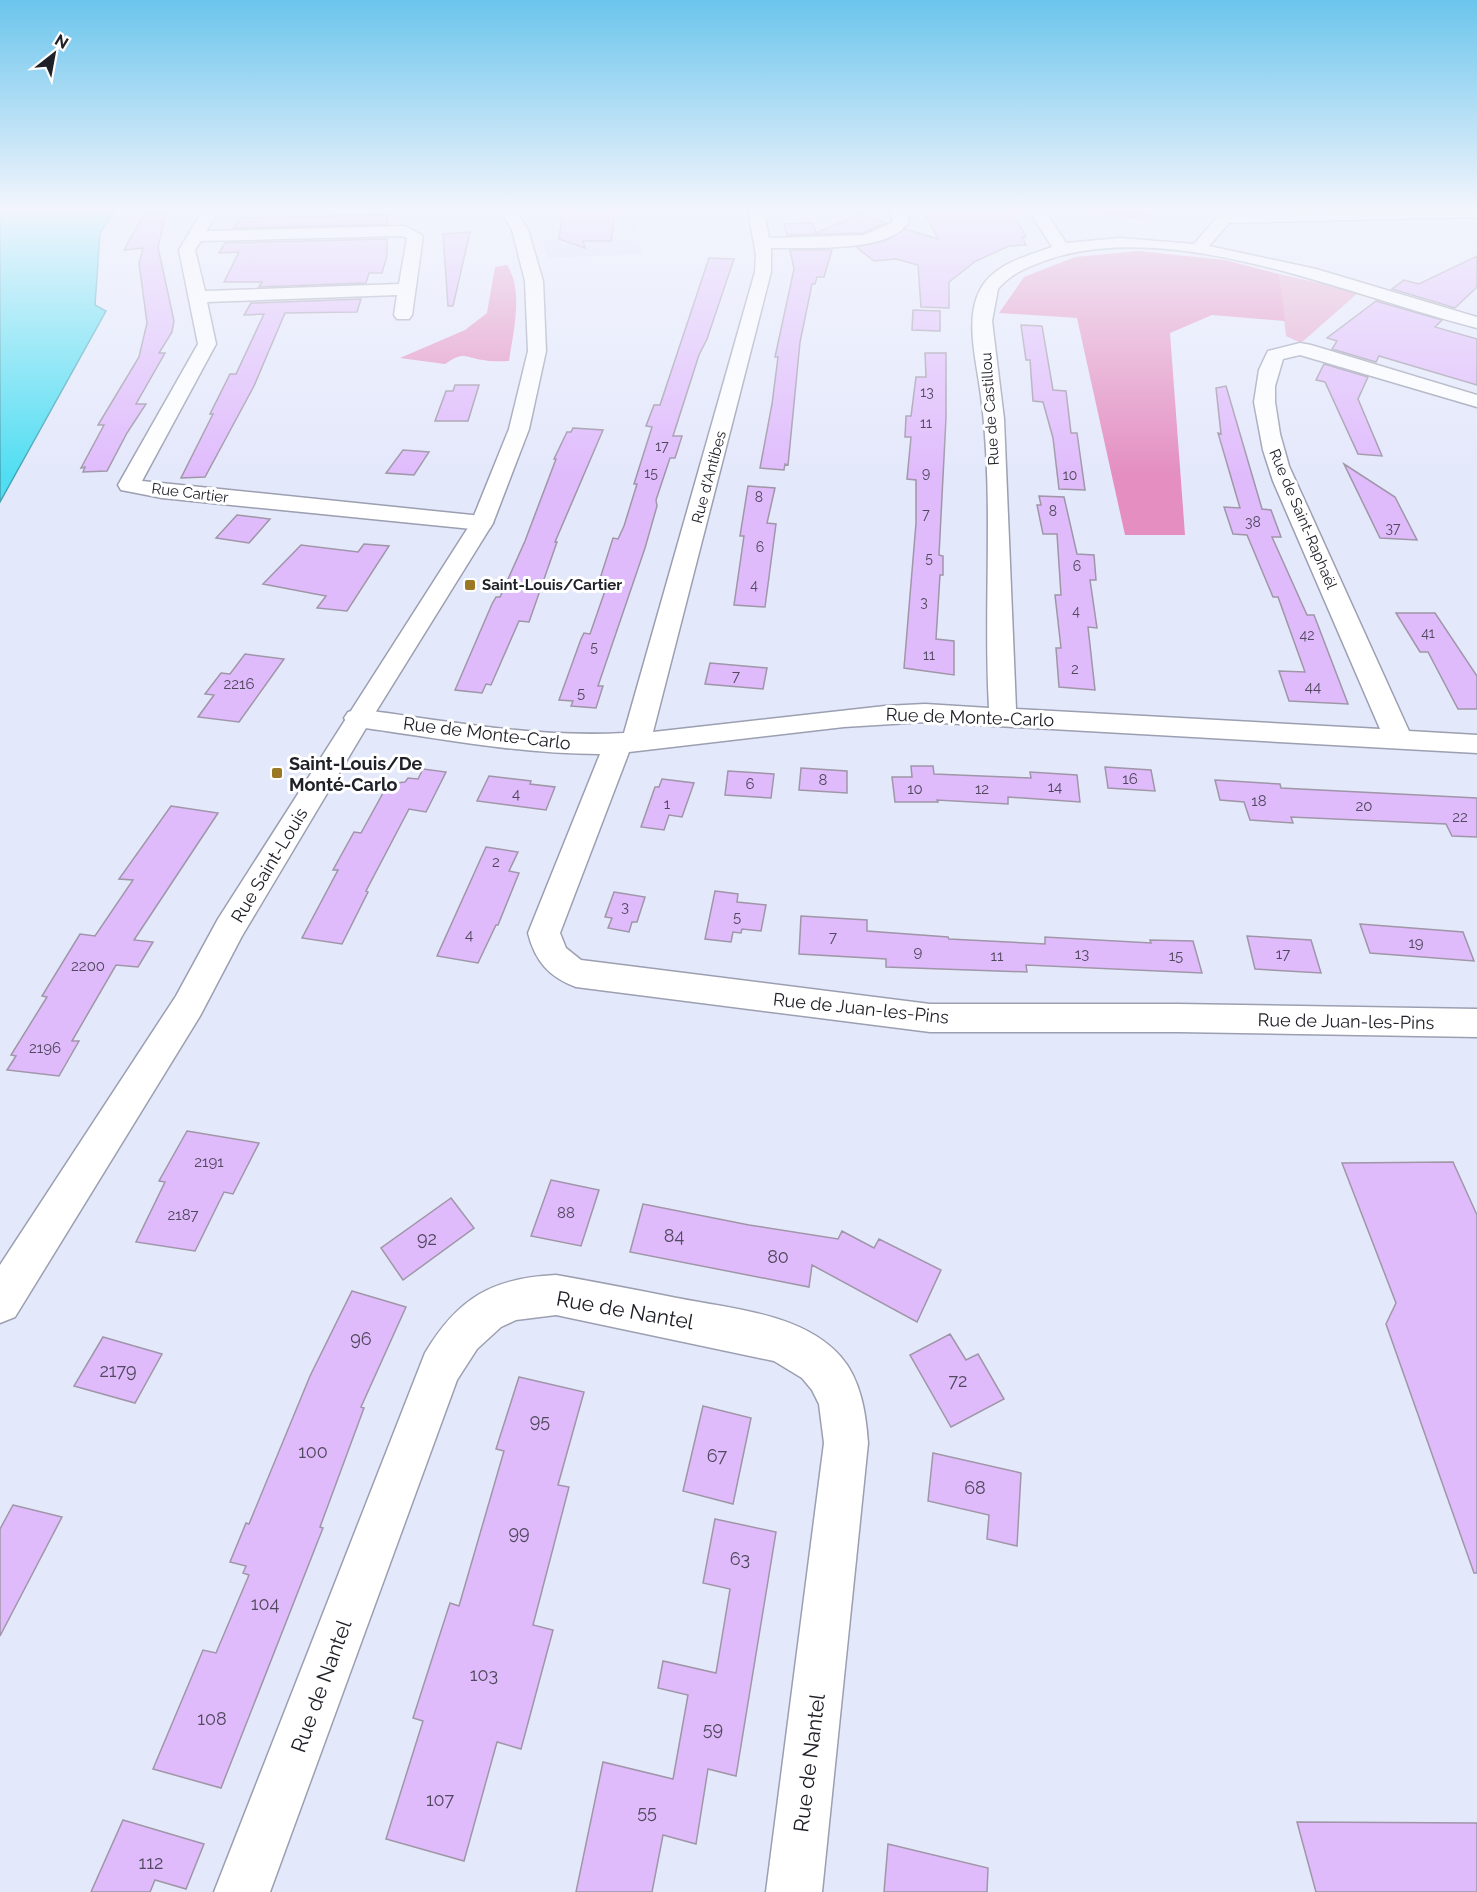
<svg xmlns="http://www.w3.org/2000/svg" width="1477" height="1892" viewBox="0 0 1477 1892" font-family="Raleway,sans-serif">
<rect width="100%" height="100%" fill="#e4e8fb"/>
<!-- built -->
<path fill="#d7dcf6" d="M528,210H632L642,254L548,258Z"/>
<!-- green -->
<path fill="#e7a5cb" d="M1279,274L1359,292L1301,343L1286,336Z"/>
<!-- forest -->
<path fill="#e48ec1" d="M1093,210H1156L1142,219L1101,215Z
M1138,251L1225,260L1279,274L1285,321L1212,315L1170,333L1185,535H1125L1077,318L999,313L1024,277L1075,257Z
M507,265C524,291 513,333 509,361C500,361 491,362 483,360C463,357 464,351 445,364L400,358L465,330L487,313L495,267Z"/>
<!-- water -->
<path fill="#51def2" stroke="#42a5b5" stroke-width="1.5" d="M0,210H116L100,233L95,305L106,311L0,502Z"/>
<!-- building -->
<path fill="#e0bbfc" stroke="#9f96a7" stroke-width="1.5" d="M563,210H615L611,241H583L585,248L559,239Z
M923,210H1011L1026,237H1022L1026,245L1009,246L976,261L949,282V308L921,307L918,265L896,259L874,261L856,247L885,241L905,229L938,239Z
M144,214H166L158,247L174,321L172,332L159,353H165L136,404H146L127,433L107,471L83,472L85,467L81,468L104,425H98L139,357L147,323L139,263L143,248L124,250Z
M860,214L886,223L863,233L787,235L784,224L813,223L816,233Z
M387,215V224L234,228L240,218Z
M470,232L453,306H448L443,234Z
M387,239V256L382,273H369L366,283L259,287L262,282H224L239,252L219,253L225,243Z
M790,250H832L824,277H817L815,284H812L800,342L788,465L785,464L784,470L760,468L772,404L778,357H775L794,269Z
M1477,256V287L1455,308L1392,289L1404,280L1419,284Z
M709,258L734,259L707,339L699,355L673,436H682L675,458H670L656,500L657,506L645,548L598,686H603L596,708L571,706L573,701L559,700L581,639L584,633L590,634L606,588H597L613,538L618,539L624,526L637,484H634L652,427L646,426L654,405H660Z
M361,299L357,312L285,313L254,386L205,477L181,478L213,414H210L230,374H236L264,314L244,315L251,303Z
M1376,301L1442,320L1435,327L1477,339V385L1379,356L1376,362L1332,349L1337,341L1327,338Z
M913,310L940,311V331L912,330Z
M1021,325L1042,326L1053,390L1066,391L1071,433H1077L1085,490L1059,489L1053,438L1043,402L1033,401L1030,360H1026Z
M925,353H946V418L939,555L943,556V575H940L936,639L954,641V675L904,668L916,523V480L907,479L911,437H905L906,416H911L916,377H926Z
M1324,364L1368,377L1358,399L1382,456L1358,454L1325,382L1316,380Z
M455,385H479L468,421H435L446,391H453Z
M1226,386L1262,509L1271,510L1281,537H1272L1307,615H1314L1348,704L1289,701L1279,671L1305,672L1278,597H1273L1247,535L1233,534L1224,507L1240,508L1218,433L1221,434L1216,388Z
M573,428L603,430L555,542H557L529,622L519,621L491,685L486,684L482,693L455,690L492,604L496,597H500L525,541L556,459H554L567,432H571Z
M403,450L429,452L414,475L386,473Z
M1344,464L1395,497L1417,540L1380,538Z
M748,486L775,488L767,523L776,524L765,607L734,605L744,536H740Z
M1039,496L1064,497L1077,554L1094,555L1096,580H1090L1097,628L1088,627L1095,690L1059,687L1056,648H1061L1055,595H1061L1057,534H1043L1037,505H1041Z
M237,515L270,519L249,543L216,538Z
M364,544L389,546L347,611L317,608L326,596L263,584L301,545L358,552Z
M1396,613H1435L1477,676V709H1458L1428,652H1420Z
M245,654L284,659L239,722L198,717L214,695L205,694L221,673L230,674Z
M710,663L767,668L763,689L705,684Z
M911,766H933L934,774L1031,778L1030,772L1077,775L1080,802L1008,797V804L937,800L938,802H895L892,777H912Z
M1105,767L1151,770L1155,791L1108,788Z
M801,768L847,771V793L799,790Z
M423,769L446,772L426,812L409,809L366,891L368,892L342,944L302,938L338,870H333L354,832L361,833L388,784L405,782L408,778L418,779Z
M728,771L774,774L771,798L725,795Z
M489,776L531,781L530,784L555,787L546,810L477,801Z
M662,779L694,783L682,817L669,815L664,830L641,827L655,787H659Z
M1215,780L1280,784L1281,788L1477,798V837L1452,836L1446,824L1291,817L1293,823L1250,820L1244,802L1220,800Z
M171,806L218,813L134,940L153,942L138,967L116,965L72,1041H79L59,1076L7,1070L16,1056L11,1055L47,997L42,996L80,934L95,936L133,880L119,879Z
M486,847L518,852L509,871L519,873L498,925H496L478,963L437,956Z
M715,891L738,894L737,902L766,905L761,931L742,929L741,933L733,932L731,942L705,939Z
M614,892L645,897L637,922H632L629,932L608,928L612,918L605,917Z
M801,916L867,920V931L948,937L949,939L1045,944V937L1151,943L1150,940L1193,941L1202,973L1026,965L1027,972L886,967V959L799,954Z
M1360,924L1463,932L1474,961L1370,953Z
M1247,936L1311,940L1321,973L1255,969Z
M187,1131L259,1143L233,1194L224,1192L195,1251L136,1242L165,1182L159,1181Z
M1453,1162L1477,1215V1573H1474L1386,1324L1396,1303L1342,1163Z
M551,1180L599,1190L581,1246L531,1236Z
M451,1198L474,1228L403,1280L381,1248Z
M643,1204L749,1225L838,1239L842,1231L874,1248L879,1239L941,1270L917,1322L812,1265L809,1287L630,1252Z
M352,1291L406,1307L361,1407L364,1408L320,1527L323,1528L221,1788L153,1769L203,1650L216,1653L249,1575L243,1573L246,1566L230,1562L246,1523L249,1524L310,1376Z
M950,1334L966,1360L978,1354L1004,1399L951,1427L910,1355Z
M103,1337L162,1354L135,1403L74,1386Z
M519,1377L584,1392L558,1485L569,1487L533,1625L553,1630L521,1749L497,1742L464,1861L386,1839L423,1721L413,1718L450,1603L459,1606L504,1451L496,1449Z
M703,1406L751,1418L733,1504L683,1491Z
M933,1453L1021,1473L1017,1546L987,1539L989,1515L928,1501Z
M13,1505L62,1517L0,1636V1529Z
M715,1519L776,1532L736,1776L708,1769L696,1844L663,1835L652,1892H576L603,1762L673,1779L688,1695L658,1688L663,1661L716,1673L730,1589L703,1583Z
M123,1820L204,1844L186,1889L155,1880L150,1892H91Z
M1297,1822L1477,1823V1892H1316Z
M888,1844L988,1868L987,1892H884Z"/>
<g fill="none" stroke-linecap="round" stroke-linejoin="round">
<defs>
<path id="minor" d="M203,210H219L206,231L405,226L423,236L412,315L409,319H397L394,315L397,295L207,302L216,344L142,481L482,516L490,518L493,523L490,528L482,530L162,498L121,490L118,485L198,344L179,250ZM402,236L407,238L399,284L205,291L195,250L201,241Z
M748,210H764L769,238L864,235L893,222L889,210H905L909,221C892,254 803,247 771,248V272L653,732L885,706L925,704L989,708C983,603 995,492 980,389C976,360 965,318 980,290C993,264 1027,256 1052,247L1029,210H1045L1066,243L1120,238L1194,244L1219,215L1225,213L1477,210V217L1229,223L1209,246L1316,269L1477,317V328C1352,297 1171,215 1044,261C1026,268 1010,274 998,289L992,321L1004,419L1016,709L1380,729L1273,481L1263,450L1254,402L1259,370L1266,355L1268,351L1300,343L1311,345L1477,395V407L1300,355L1283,359L1275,386V402L1280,434L1289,466L1409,731L1477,735V753L925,722L844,727L629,752L560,933L566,948L581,960L930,1004H1178L1477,1009V1037L1178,1032H930L576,987C549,977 535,961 528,933L600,754C518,754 438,738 358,727L348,724L344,718L348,712L358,709C447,721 535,738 624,733L755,272L756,255Z
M556,1275C596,1282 637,1290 677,1298C731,1309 803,1313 841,1357C861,1380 866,1414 868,1443L822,1892H766L824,1443L819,1404L812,1390L802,1378L774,1361L556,1315L516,1320L501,1327L477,1349L457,1380L270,1892H214L425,1353C458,1298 492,1278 556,1275Z"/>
<path id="major" d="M500,210H516L528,230L543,281L546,351L529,429L493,523L372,718L242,936L200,1016L15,1317L0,1323V1265L176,996L218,919L471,523L509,429L528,351L525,281L512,230Z"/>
</defs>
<!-- minor casing -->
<use href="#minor" stroke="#9b9fb0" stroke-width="3"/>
<!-- major casing -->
<use href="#major" stroke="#9b9fb0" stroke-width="3"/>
<!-- minor -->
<use href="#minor" fill="#fff" fill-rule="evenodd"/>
<!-- major -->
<use href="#major" fill="#fff" fill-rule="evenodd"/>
</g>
<!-- sky -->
<linearGradient id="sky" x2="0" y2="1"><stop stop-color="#6bc5ec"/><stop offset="0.44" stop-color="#f3f5fd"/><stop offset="1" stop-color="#f3f5fd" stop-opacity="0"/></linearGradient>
<rect width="1477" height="475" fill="url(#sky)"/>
<!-- markers -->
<g fill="#9b7924" stroke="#fff" stroke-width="2">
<rect x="464" y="579" width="12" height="12" rx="3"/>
<rect x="271" y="767" width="12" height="12" rx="3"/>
</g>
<g text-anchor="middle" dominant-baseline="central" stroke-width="6" stroke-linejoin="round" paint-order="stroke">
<!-- far-number labels -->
<g font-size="14" fill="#50485d">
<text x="927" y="392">13</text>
<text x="926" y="423">11</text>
<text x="662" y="446">17</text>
<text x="651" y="473">15</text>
<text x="926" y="473">9</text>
<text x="1070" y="475">10</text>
<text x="759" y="497">8</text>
<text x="1053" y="511">8</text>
<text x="926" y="514">7</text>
<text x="1253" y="522">38</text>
<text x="1393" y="528">37</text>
<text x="760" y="547">6</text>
<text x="929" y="558">5</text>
<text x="1077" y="566">6</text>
<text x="754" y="585">4</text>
<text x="924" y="602">3</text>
<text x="1076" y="611">4</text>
<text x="1428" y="633">41</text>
<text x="1307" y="635">42</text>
<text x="594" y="647">5</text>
<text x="929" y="655">11</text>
</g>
<!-- far-street labels -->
<g font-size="15" fill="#202128" stroke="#fff">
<text transform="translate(990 409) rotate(-94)">Rue de Castillou</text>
<text transform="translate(709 477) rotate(-75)">Rue d'Antibes</text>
<text transform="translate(190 493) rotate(7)">Rue Cartier</text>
<text transform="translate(1303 519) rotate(67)">Rue de Saint-Raphaël</text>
</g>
<!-- far-poi labels -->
<g font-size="15" font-weight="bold" fill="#202128" stroke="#fff" text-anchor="start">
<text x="482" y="585">Saint-Louis/Cartier</text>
</g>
<!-- number labels -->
<g font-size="15" fill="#50485d">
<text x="1075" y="669">2</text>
<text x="736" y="676">7</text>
<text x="239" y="684">2216</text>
<text x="1313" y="687">44</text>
<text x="581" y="693">5</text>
<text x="1130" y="779">16</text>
<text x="823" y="780">8</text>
<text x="750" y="784">6</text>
<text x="1055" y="787">14</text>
<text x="915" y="789">10</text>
<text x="982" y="789">12</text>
<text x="516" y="794">4</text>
<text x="1259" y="801">18</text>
<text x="667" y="804">1</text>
<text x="1364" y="806">20</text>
<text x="1460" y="817">22</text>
<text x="496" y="862">2</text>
<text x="625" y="907">3</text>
<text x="737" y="917">5</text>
<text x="469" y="935">4</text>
<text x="833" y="937">7</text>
<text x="1416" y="943">19</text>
<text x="918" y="952">9</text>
<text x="1082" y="954">13</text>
<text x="1283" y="954">17</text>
<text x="997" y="956">11</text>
<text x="1176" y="956">15</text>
<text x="88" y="966">2200</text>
<text x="45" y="1048">2196</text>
<text x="209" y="1162">2191</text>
<text x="566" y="1213">88</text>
<text x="183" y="1215">2187</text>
</g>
<!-- street labels -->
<g font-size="18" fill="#202128" stroke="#fff">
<text transform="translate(970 717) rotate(2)">Rue de Monte-Carlo</text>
<text transform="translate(487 733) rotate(7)">Rue de Monte-Carlo</text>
<text transform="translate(269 865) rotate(-59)">Rue Saint-Louis</text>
<text transform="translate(861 1008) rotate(6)">Rue de Juan-les-Pins</text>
<text transform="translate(1346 1021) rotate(1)">Rue de Juan-les-Pins</text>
</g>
<!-- poi labels -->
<g font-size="18" font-weight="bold" fill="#202128" stroke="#fff" text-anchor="start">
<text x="289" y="763">Saint-Louis/De<tspan x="289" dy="21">Monté-Carlo</tspan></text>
</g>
<!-- near-number labels -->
<g font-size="18" fill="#50485d">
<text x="674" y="1235">84</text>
<text x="427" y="1238">92</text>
<text x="778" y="1256">80</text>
<text x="361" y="1338">96</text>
<text x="118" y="1370">2179</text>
<text x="958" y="1380">72</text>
<text x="540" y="1420">95</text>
<text x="313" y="1451">100</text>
<text x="717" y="1455">67</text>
<text x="975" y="1487">68</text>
<text x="519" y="1532">99</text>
<text x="740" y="1558">63</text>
<text x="265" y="1603">104</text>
<text x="484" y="1674">103</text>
<text x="212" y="1718">108</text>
<text x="713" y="1728">59</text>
<text x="440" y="1799">107</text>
<text x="647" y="1811">55</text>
<text x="151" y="1862">112</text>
</g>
<!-- near-street labels -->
<g font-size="21" fill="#202128" stroke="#fff">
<text transform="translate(625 1310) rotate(10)">Rue de Nantel</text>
<text transform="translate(321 1686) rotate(-70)">Rue de Nantel</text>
<text transform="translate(809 1763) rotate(-83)">Rue de Nantel</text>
</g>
</g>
<!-- north arrow -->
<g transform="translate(54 54) rotate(31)" stroke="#ffffff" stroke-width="4.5" paint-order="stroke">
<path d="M0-4.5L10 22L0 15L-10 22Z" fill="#202128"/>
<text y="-9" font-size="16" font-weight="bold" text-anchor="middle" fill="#202128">N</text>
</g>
</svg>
